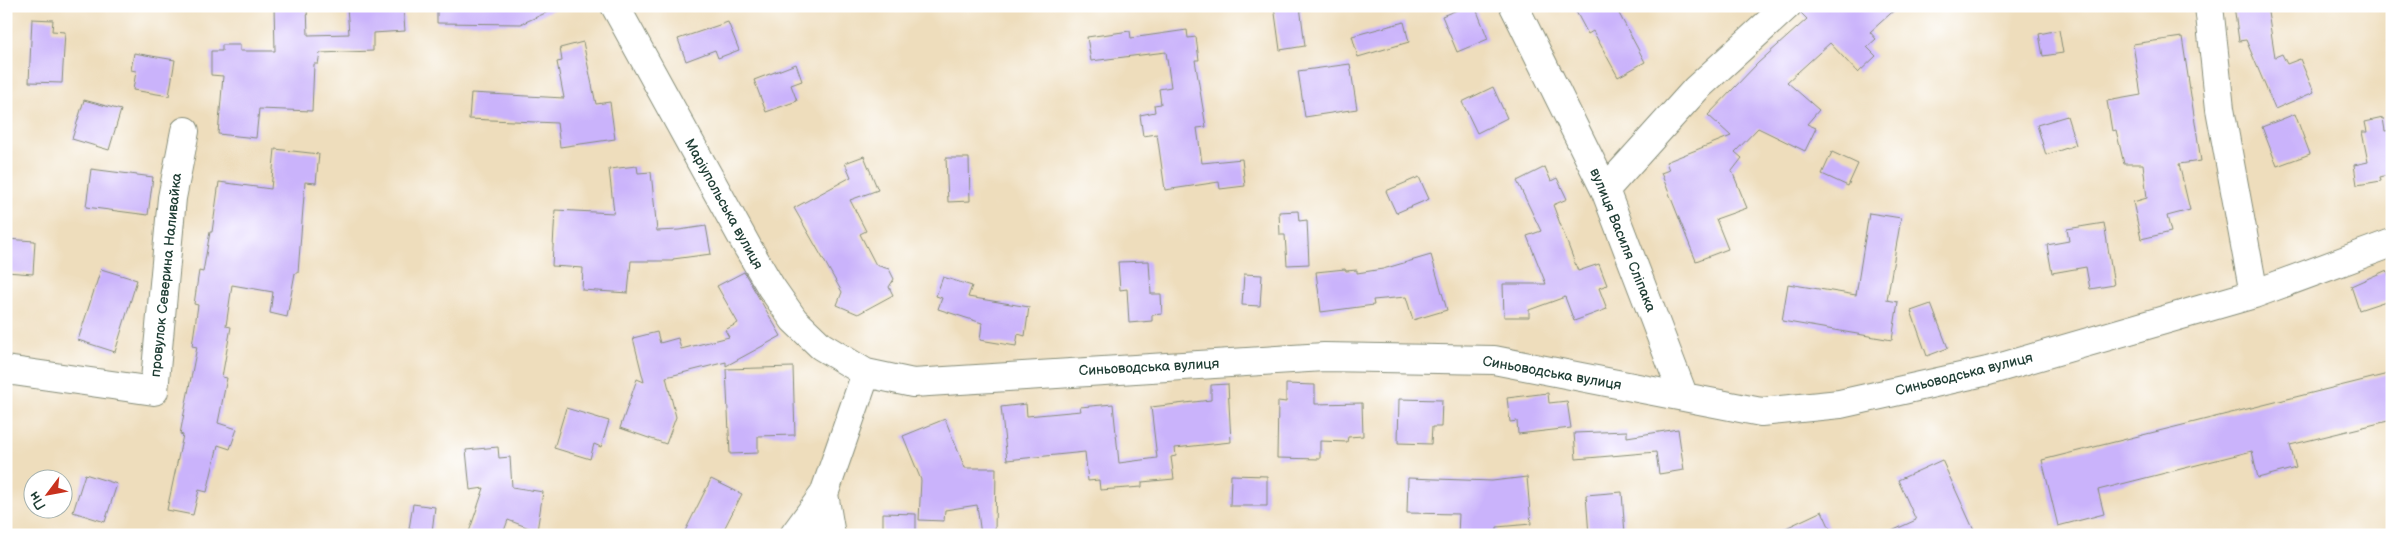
<svg xmlns="http://www.w3.org/2000/svg" width="2398" height="541" viewBox="0 0 2398 541" font-family="'Balsamiq Sans',sans-serif">
<rect width="100%" height="100%" fill="#fff"/>
<filter id="ink" filterUnits="userSpaceOnUse"><feTurbulence type="fractalNoise" baseFrequency=".02" numOctaves="2"/><feDisplacementMap in="SourceGraphic" scale="10" xChannelSelector="R" yChannelSelector="G"/><feConvolveMatrix kernelMatrix="1 2 1 2 8 2 1 2 1" color-interpolation-filters="sRGB"/></filter>
<filter id="wash" filterUnits="userSpaceOnUse"><feTurbulence type="fractalNoise" baseFrequency=".0096" numOctaves="4" result="noise"/><feDisplacementMap in="SourceGraphic" scale="20" xChannelSelector="R" yChannelSelector="G"/><feGaussianBlur stdDeviation="1.12" result="paint"/><feColorMatrix in="noise" values="0 0 0 0 0 0 0 0 0 0 0 0 0 0 0 0 0 1.4 0 .05"/><feComposite in="paint" operator="in"/></filter>
<g filter="url(#wash)">
<rect width="100%" height="100%" fill="#eeddbc"/>
<g id="blocks">
<!-- building -->
<path fill="#cab3fb" d="M274,6H307L308,35L349,34L347,6H403L405,31L373,33V51L320,53L318,64H314L312,111L259,109L256,138L218,134L223,76L211,75V51H222V45H240V51H275Z
M437,6H561L521,24L437,23Z
M1274,6H1300L1305,46L1280,50Z
M1467,6H1475L1488,39L1457,52L1442,16Z
M1573,6H1615L1645,62L1618,77L1593,31L1588,34Z
M1802,6H1899L1870,32L1876,39L1867,47L1876,56L1858,73L1830,43L1787,82L1819,110L1807,124L1816,128L1805,151L1758,128L1735,152L1742,158L1732,171L1747,208L1716,219L1728,249L1696,261L1661,173L1669,170L1666,162L1731,136L1708,115L1758,63L1807,19L1801,13Z
M2234,6H2267L2275,57L2282,54L2287,64L2300,59L2314,92L2275,109L2246,40L2239,41Z
M32,19L53,20L52,31L65,32L62,83L29,82Z
M728,22L739,50L718,58L715,50L686,61L678,39Z
M1404,22L1409,42L1358,57L1352,36Z
M1187,30L1188,38L1196,37L1199,60H1195L1206,127L1197,128L1202,163L1242,159L1245,186L1220,189L1219,182L1165,190L1157,134L1143,136L1140,115L1155,112L1154,105L1161,104L1159,89L1171,87L1166,52L1091,61L1087,37L1130,31L1131,38Z
M2059,30L2063,53L2043,56L2039,34Z
M2182,37L2201,161L2179,164L2190,210L2167,216L2171,232L2141,239L2133,202L2147,198L2143,164H2124L2116,130L2112,131L2107,101L2141,95L2133,44Z
M583,42L596,104L610,102L615,139L560,147L557,123L469,119L471,93L564,98L557,62L562,61L560,48Z
M134,53L175,60L169,96L133,90L136,71L131,70Z
M796,64L802,81L791,85L797,101L766,112L754,80Z
M1350,64L1357,109L1305,117L1298,71Z
M1493,87L1507,118L1477,133L1462,102Z
M84,100L121,110L109,150L72,139Z
M2295,114L2310,154L2277,166L2262,127Z
M2067,116L2076,145L2046,155L2037,125Z
M2383,118L2385,131L2392,130V174L2380,177L2381,181L2357,185L2354,165L2368,162L2362,132H2367L2365,122Z
M275,149L319,154L316,183L305,182L298,273H295L287,317L270,313L273,292L232,285L226,326L231,327L222,377L227,378L218,423L237,429L230,449L218,445L207,492L199,490L193,515L167,510L183,435L180,434L197,347L192,346L198,305L194,304L199,271L203,272L210,232H212L219,182L271,189Z
M1832,152L1858,164L1848,186L1822,174Z
M864,156L878,190L850,200L866,231L860,234L876,265L889,269L894,279L889,287L893,295L858,314L837,305L842,292L794,208L851,177L845,163Z
M946,158H969L970,201L948,202Z
M637,166L638,173L651,172L657,231L679,230L706,226L711,254L673,259V261H631L628,293L582,290L583,268L552,266L555,210L614,213L609,169Z
M1545,167L1551,181L1557,178L1567,199L1553,205L1578,271L1599,264L1607,285L1599,288L1607,309L1574,321L1565,297L1529,310V317H1504L1503,284H1546L1527,236L1541,231L1517,181Z
M91,169L153,177L148,215L86,207Z
M1419,177L1429,199L1396,213L1386,191Z
M1298,211L1299,221L1307,220L1309,264L1287,265L1285,235H1280L1279,212Z
M1869,213L1901,218L1887,300L1898,302L1892,340L1782,321L1788,284L1856,295Z
M2104,223L2114,285L2090,289L2086,267L2052,273L2047,245L2069,241L2067,229Z
M6,239L35,241L33,274L6,272Z
M1431,255L1447,310L1413,320L1406,297L1373,300L1374,305L1321,312L1316,272L1345,269L1346,271L1357,270V273L1383,269Z
M1149,261L1151,294H1161L1162,314L1152,315V321L1129,323L1127,289L1120,290L1118,262Z
M101,269L137,280L115,352L78,340Z
M2387,270L2392,283V299L2359,310L2351,286Z
M744,272L781,336L726,366V362L666,377L676,417L666,444L620,428L637,379L644,382L633,338L657,332L660,343L678,338L681,349L729,337L725,330L738,323L717,286Z
M1244,274L1262,275L1260,306L1242,305Z
M943,277L972,286L968,297L1029,307L1025,336L1018,334L1016,346L980,340L982,323L938,309L942,298L936,296Z
M1931,304L1948,348L1927,356L1911,311Z
M793,367L795,435L758,436V453L730,454L726,369Z
M2392,373V420L2290,445L2296,468L2258,478L2252,451L2098,490L2104,514L2058,526L2042,460Z
M1228,384L1231,442L1175,448L1176,456L1171,457L1174,479L1142,482V487L1100,490L1099,480L1088,481L1085,452L1007,460L1001,407L1026,404L1027,416L1081,411L1080,407L1113,404L1119,463L1157,458L1151,407L1211,400V385Z
M1286,384L1315,385V404L1362,403L1363,436L1348,437L1347,442L1320,441V459L1277,458L1278,401L1286,402Z
M1548,393L1549,403L1567,401L1571,428L1518,434L1517,421L1510,422L1507,398Z
M1399,399L1442,400L1441,427H1432L1431,444L1398,443Z
M566,408L609,421L601,447L594,444L590,459L554,448Z
M945,419L965,468H996L995,535H981L977,505L945,510L944,521L919,520L921,480L903,436Z
M1678,429L1684,470L1659,474L1656,452L1576,459L1574,433L1627,431V437Z
M498,447L499,458L510,457L512,487L543,492L537,531L508,520L504,531L498,529L496,535H468L484,488L470,490L466,450Z
M1942,460L1976,535H1883L1916,520L1898,480Z
M85,474L117,484L105,522L73,512Z
M1231,475L1267,476V506H1230Z
M1527,477L1531,524L1497,527V535H1458L1459,514L1407,513L1408,478L1492,481Z
M711,479L742,494L721,535H683Z
M1622,492L1625,535H1589L1586,495Z
M413,504L435,507L432,532L409,529Z
M1822,511L1833,535H1771Z
M883,513L916,514V535H883Z"/>
</g>
</g>
<g filter="url(#ink)">
<use href="#blocks" fill-opacity="0" stroke="#868d78" stroke-width="1"/>
<g fill="none" stroke-linecap="round" stroke-linejoin="round">
<defs>
<path id="minor" d="M615,6L748,248L771,287L794,320L821,346L866,373L913,383L1324,357L1494,360L1761,412L1840,404L1988,371L2254,294L2392,243
M1514,6L1605,190L1684,397
M2209,6L2220,109L2254,294
M1605,190L1696,89L1787,6
M6,370L154,391L172,198L185,131
M824,494L831,535
M794,535L824,494L866,373"/>
</defs>
<!-- minor casing -->
<use href="#minor" stroke="#868d78" stroke-width="30"/>
<!-- minor -->
<use href="#minor" stroke="#fff" stroke-width="28"/>
</g>
</g>
<g text-anchor="middle" dominant-baseline="central" stroke-width="4" stroke-linejoin="round" paint-order="stroke">
<!-- street labels -->
<g font-size="14" fill="#1f3d34" stroke="#fff">
<text transform="translate(724 204) rotate(61)">Маріупольська вулиця</text>
<text transform="translate(1623 240) rotate(68)">вулиця Василя Сліпака</text>
<text transform="translate(166 275) rotate(-84)">провулок Северина Наливайка</text>
<text transform="translate(1149 367) rotate(-3)">Синьоводська вулиця</text>
<text transform="translate(1552 373) rotate(10)">Синьоводська вулиця</text>
<text transform="translate(1964 374) rotate(-14)">Синьоводська вулиця</text>
</g>
</g>
<!-- margin -->
<rect width="2398" height="541" fill="none" stroke="#fff" stroke-width="25"/>
<!-- north arrow -->
<g transform="translate(48 494) rotate(238)"><circle r="24" fill="#ffffff" stroke="#a5b1ae"/>
<path d="M0-4L9 19L0 12L-9 19Z" fill="#c8321e"/>
<text y="-8" font-size="14" font-weight="bold" text-anchor="middle" fill="#1f3d34">Пн</text>
</g>
</svg>
